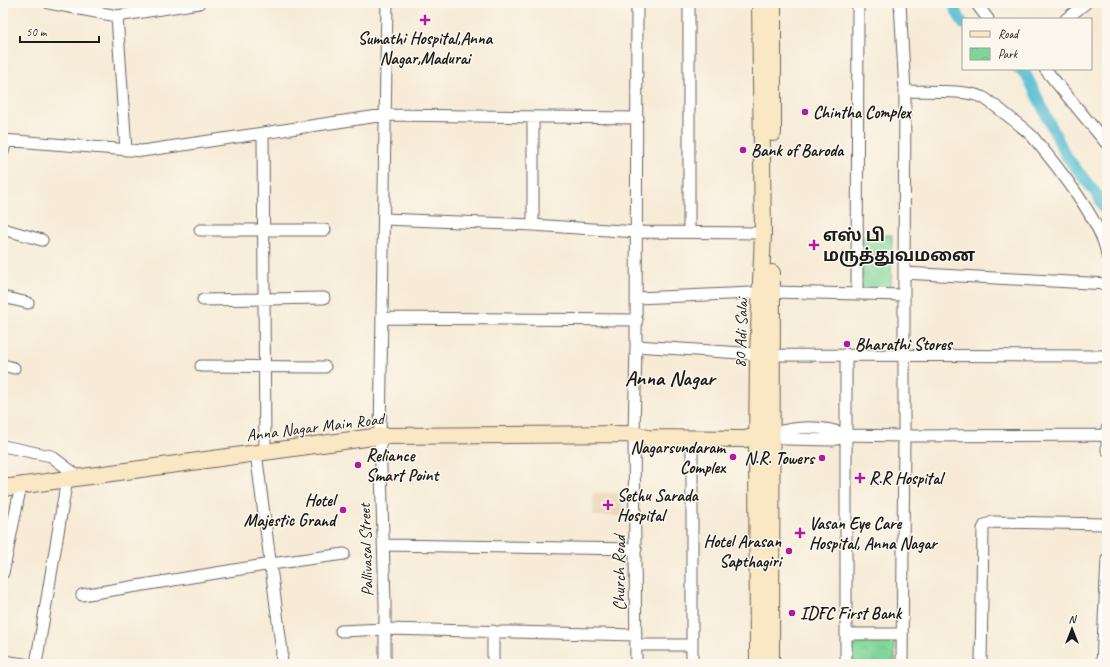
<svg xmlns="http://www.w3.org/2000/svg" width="1110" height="667" viewBox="0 0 1110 667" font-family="Caveat,'Noto Sans Tamil',sans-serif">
<defs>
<pattern id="park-crowns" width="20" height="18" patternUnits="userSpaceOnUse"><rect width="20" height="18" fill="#80d69a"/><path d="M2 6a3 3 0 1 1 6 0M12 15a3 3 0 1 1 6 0" fill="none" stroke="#6eb784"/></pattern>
</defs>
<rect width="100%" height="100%" fill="#fbf7ec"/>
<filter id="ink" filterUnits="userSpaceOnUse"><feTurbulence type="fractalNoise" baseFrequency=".025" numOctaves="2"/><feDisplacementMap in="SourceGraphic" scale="8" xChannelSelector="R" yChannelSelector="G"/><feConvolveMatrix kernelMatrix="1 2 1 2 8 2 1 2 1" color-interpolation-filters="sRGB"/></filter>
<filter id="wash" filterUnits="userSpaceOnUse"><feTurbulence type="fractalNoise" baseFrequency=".012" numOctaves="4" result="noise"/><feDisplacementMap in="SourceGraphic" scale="16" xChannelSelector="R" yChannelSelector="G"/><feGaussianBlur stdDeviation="0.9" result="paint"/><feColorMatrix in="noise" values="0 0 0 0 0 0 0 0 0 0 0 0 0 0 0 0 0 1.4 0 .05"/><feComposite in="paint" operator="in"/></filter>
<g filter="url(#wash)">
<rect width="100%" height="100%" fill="#f7ebd7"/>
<!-- built -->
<path fill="#ecd8ba" d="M593,493H622L623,516H593Z"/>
<!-- park -->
<path fill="url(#park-crowns)" stroke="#4e795b" d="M892,235L891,291L853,290V236Z
M895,638V664H851V640Z"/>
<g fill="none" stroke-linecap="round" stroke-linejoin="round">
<!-- canal -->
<path stroke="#54bcd2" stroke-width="11" d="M952,3L963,24
M1018,69L1026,74L1066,156L1098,196L1107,214"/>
</g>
</g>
<g filter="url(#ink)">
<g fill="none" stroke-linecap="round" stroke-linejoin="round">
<defs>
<path id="street" d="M49,3L117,16L199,3
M900,3L905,91C926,92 966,89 984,98C992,103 1025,129 1032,136C1054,162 1104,224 1107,256
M976,3L988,19
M117,16L126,150
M1066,19L1086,3
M1045,69L1107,144
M263,133L265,452
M3,140L142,151L385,115L638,118
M3,152L6,141
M384,219L533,225V117
M533,225L637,232L763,233
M3,229L42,240
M200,230H325
M689,232V3
M904,273L905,91
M857,293L858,3
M904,295V436L1107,435
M3,297L28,303
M637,298L772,292L904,295V273L1107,284
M203,300L324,298
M382,318L637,320
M636,346L771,355L1107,356
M846,354V664
M3,365L14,368
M201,366L325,367
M1107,429V450
M846,435C825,425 794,426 772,434L786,439L833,440L846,435L904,436L902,664
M692,438V664
M3,446L51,456L79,477
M256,453L282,652L281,664
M384,545L636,549
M3,573L21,485
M82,595L271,564L344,554
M341,631L385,629L636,635
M493,631V664
M847,634H902
M636,645H692
M3,661L24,664
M36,664L67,479
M385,664V603L380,436L387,3
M636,664L634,434L636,346L637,3
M981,664L983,529L985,525L993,522L1107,524
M1102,664L1107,559"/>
<path id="secondary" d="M773,133V3
M3,488L380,436L634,434L647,438L745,439L757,436
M758,664L757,445L758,354L763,233L760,3
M771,664L772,273"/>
</defs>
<!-- street casing -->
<use href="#street" stroke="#69645d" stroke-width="13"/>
<!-- secondary casing -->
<use href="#secondary" stroke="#69645d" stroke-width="18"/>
<!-- street -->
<use href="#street" stroke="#fff" stroke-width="11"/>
<!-- secondary -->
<use href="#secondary" stroke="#fae7c3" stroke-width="16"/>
</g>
</g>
<!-- markers -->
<g fill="#b5179e" stroke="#fbf7ec" stroke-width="1.5">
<path d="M423 14h4v4h4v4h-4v4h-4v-4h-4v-4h4z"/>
<circle cx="805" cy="112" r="4"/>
<circle cx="743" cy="150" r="4"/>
<path d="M812 239h4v4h4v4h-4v4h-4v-4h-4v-4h4z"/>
<circle cx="847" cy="344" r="4"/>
<circle cx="733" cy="457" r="4"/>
<circle cx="822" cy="458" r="4"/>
<circle cx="358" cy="465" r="4"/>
<path d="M858 472h4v4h4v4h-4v4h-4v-4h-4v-4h4z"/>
<path d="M606 499h4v4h4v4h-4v4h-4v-4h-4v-4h4z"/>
<circle cx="343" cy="510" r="4"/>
<path d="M798 527h4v4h4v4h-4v4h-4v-4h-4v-4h4z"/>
<circle cx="789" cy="551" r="4"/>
<circle cx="792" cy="613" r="4"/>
</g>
<g text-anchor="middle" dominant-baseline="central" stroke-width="3" stroke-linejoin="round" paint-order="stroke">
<!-- poi labels -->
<g font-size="17" font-weight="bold" fill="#1c1c1c" stroke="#fbf7ec" text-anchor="start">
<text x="425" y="38" text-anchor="middle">Sumathi Hospital,Anna<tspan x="425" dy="20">Nagar,Madurai</tspan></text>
<text x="813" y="112">Chintha Complex</text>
<text x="751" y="150">Bank of Baroda</text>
<text x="823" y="235">எஸ் பி<tspan x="823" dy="20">மருத்துவமனை</tspan></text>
<text x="855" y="344">Bharathi Stores</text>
<text x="725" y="447" text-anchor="end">Nagarsundaram<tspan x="725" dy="20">Complex</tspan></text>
<text x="366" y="455">Reliance<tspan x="366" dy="20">Smart Point</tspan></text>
<text x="814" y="458" text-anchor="end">N.R. Towers</text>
<text x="869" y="478">R.R Hospital</text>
<text x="617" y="495">Sethu Sarada<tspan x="617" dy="20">Hospital</tspan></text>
<text x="335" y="500" text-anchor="end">Hotel<tspan x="335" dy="20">Majestic Grand</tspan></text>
<text x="809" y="523">Vasan Eye Care<tspan x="809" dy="20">Hospital, Anna Nagar</tspan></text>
<text x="781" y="541" text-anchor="end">Hotel Arasan<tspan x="781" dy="20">Sapthagiri</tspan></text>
<text x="800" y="613">IDFC First Bank</text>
</g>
<!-- street labels -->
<g font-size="17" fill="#1c1c1c" stroke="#fbf7ec">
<text transform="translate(741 333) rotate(-88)">80 Adi Salai</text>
<text transform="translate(315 427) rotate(-7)">Anna Nagar Main Road</text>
<text transform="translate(366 550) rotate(-92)">Pallivasal Street</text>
<text transform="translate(619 573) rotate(-90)">Church Road</text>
</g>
<!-- district labels -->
<g font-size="21" font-weight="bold" fill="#1c1c1c" stroke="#fbf7ec">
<text x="670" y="378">Anna Nagar</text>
</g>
</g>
<!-- margin -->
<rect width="1110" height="667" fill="none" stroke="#fbf7ec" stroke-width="16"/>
<!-- legend -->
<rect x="962" y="18" width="130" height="52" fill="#fbf7ec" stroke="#a29f99"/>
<rect x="970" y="31" width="20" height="6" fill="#fae7c3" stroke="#a29f99"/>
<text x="998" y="38" font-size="12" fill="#1c1c1c">Road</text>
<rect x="970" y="48" width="20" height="12" fill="url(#park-crowns)" stroke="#a29f99"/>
<text x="998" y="58" font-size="12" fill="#1c1c1c">Park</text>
<!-- north arrow -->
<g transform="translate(1072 629)" stroke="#fbf7ec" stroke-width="3" paint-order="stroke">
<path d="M0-3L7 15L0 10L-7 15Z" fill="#1c1c1c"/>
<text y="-6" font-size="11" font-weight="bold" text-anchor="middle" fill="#1c1c1c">N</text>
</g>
<!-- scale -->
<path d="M20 36v6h79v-6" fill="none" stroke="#1c1c1c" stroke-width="2"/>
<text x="26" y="36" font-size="12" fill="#1c1c1c" stroke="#fbf7ec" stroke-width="3" paint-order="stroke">50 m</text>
</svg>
